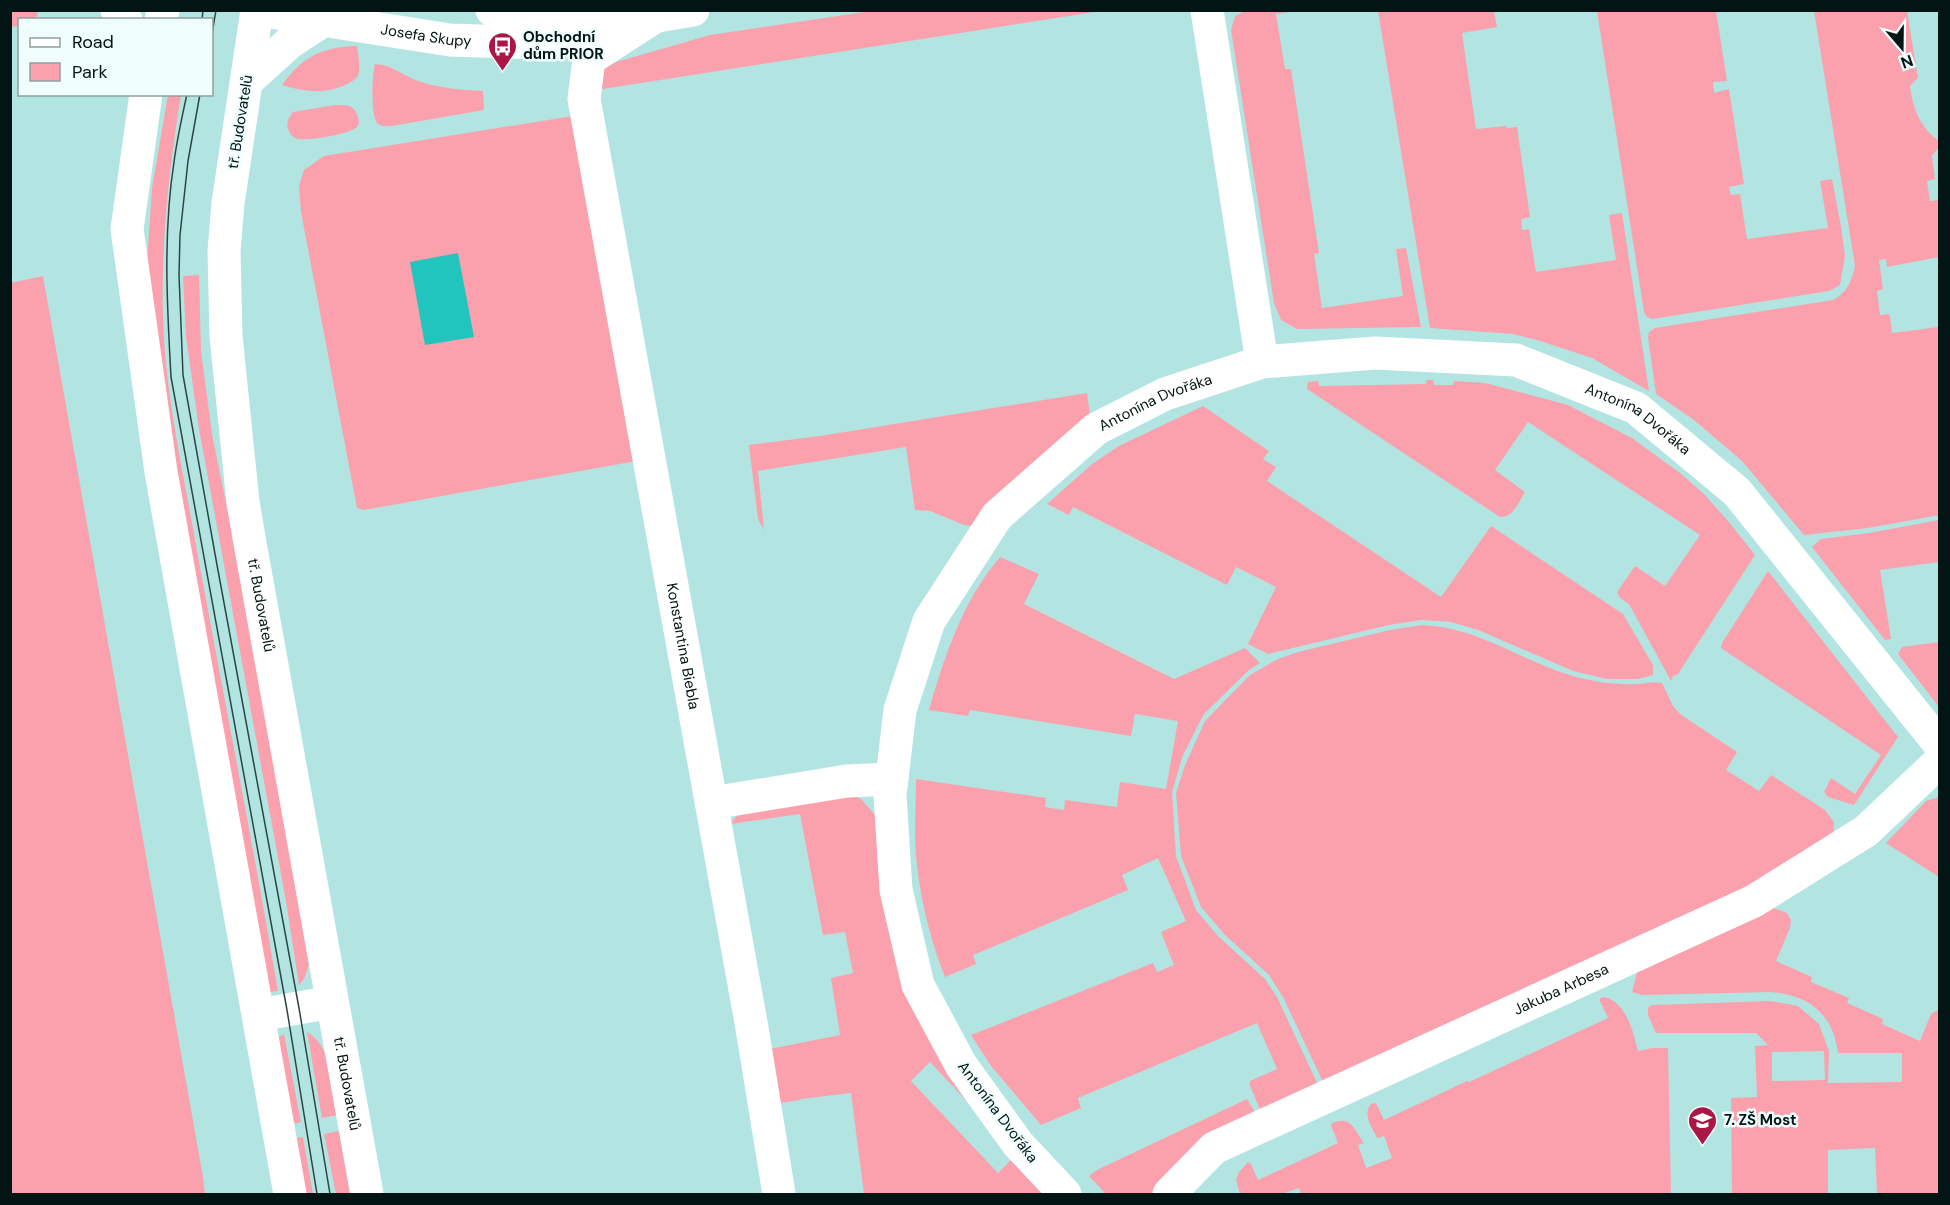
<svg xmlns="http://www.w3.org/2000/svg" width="1950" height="1205" viewBox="0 0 1950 1205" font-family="'DM Sans',sans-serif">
<rect width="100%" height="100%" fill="#b2e5e2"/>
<!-- green -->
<path fill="#fba1ad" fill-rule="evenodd" d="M1248,10L1289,11L1290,12L1276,14L1285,69H1291L1319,253L1314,254L1322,308L1403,296L1396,249L1406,248L1421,327L1297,329L1281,320L1274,303L1231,30L1235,16Z
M33,11L38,12L36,19L20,20L19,27L11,26V11Z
M871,11H1101L590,91L601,71L616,62L710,35Z
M1378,11H1494L1497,27L1462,33L1476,129L1506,126L1507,128L1517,127L1530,217L1521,219L1522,230L1529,229L1536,272L1616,260L1609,215L1622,213L1649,391L1592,358L1540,341L1513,334L1430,328Z
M1597,11H1716L1727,81L1713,82L1714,93L1729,89L1744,184L1729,187L1731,195L1740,194L1747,239L1828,228L1820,181L1832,179L1841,226L1845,256L1840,285L1829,291L1652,319L1647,317L1644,312Z
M1814,11H1907L1918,78L1910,86C1913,109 1920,127 1939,141V147L1932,156L1935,179L1927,181L1930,201L1938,200L1939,257L1887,267L1886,259L1879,260L1883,289L1877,291L1880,315L1888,314L1890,316L1892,333L1939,327L1940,515L1868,528L1804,535L1742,461L1694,420L1656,394L1648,338L1649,332L1655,328L1833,300C1848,292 1851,282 1855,266Z
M357,46C358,54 361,67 358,75C357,79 351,82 347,84C326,95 304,92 282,85C303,56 322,47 357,46Z
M375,64C390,64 404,76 418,81C440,88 460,90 483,91L484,110L392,126C388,126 382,127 378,124C370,117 372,74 375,64Z
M168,95H181C169,168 161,242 163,317C165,396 184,474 197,551C224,698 253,844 278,991L270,992L202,663L146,278L152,188Z
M335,105C343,105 352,104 356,112C358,116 360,122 358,126C353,134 307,141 298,139C293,138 290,134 288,129C286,123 289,117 293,112Z
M579,115L642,460L364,510L357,508L301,212L299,186L304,170L324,156Z
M199,275L201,351L212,434L242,582L309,965L304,979L299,985L286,901L199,429L186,337L183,276Z
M43,276L203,1177L205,1194H11L10,283Z
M1427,380H1433L1434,385H1453L1454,381L1485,383L1568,405L1632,438L1680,473L1704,494L1729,522L1755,555L1678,674L1673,676L1671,681L1629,604L1620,598L1617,592L1635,566L1665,586L1700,535L1528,422L1495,470L1525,492C1519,502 1513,518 1500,517L1307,389L1308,382L1318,381L1319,386L1426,384Z
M1087,393L1090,415L979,522L970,526L964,525L930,511L915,510L906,447L758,471L764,530L758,519L749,445L820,436Z
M1203,406L1269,451L1263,459L1276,467L1267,481L1441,597L1491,526L1623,614L1653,665V675L1639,679H1607L1573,671L1478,630L1451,622L1421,620L1389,625L1268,654L1248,644L1276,587L1236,567L1227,585L1073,507L1069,515L1047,504L1092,464L1119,446Z
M1939,520V562L1880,570L1891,639L1885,640L1812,547L1821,539L1869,533Z
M1000,557L1039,574L1024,604L1174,679L1245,648L1260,663L1249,670L1204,714L1183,755L1172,792L1176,856L1196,910L1218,936L1265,979L1277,997L1319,1087L1262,1114L1250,1086V1081L1277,1069L1257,1023L1078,1098L1081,1108L1041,1125L991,1066L971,1035L1153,963L1157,972L1174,965L1161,932L1186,921L1158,858L1122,875L1128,890L973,955L976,964L945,977C928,934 916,882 915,836C915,817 916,798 916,779L1046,798L1045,807L1064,810L1065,800L1117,807L1120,782L1166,789L1178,721L1135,714L1131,736L970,710L968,716L929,710C944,657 963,600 1000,557Z
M1768,571L1898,737L1854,805L1828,797L1824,792L1831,778L1855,794L1881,755L1721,648L1722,643Z
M1422,625C1477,627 1520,660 1570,675C1592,682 1616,685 1639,684C1647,683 1653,681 1662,683L1673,706L1680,714L1737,752L1726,770L1759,791L1771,775L1825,810L1834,822L1833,836L1796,866L1324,1084L1283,997L1269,975L1225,935L1201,907L1181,856L1176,793L1185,765L1205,721L1250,675L1278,659L1298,652L1390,630Z
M1939,642H1940L1939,707L1898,654L1902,647Z
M846,792L861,799L877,817V842L991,1127L930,1062L911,1081L998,1173L1017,1154L1053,1194H864L851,1093L801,1099L800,1100L780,1103L770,1049L840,1035L831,978L853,973L845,932L823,935L800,814L730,824L740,812Z
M1939,797H1940L1939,877L1886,843L1926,801Z
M1771,907L1787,913L1791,920L1790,928L1776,961L1812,977L1811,982L1849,998L1847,1003L1883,1019L1882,1024L1920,1041L1931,1014L1939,1009V1194H1877L1875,1148L1828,1150V1194H1732L1731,1098L1757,1097L1755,1046L1768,1045L1756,1033H1656L1648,1015V1007L1653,1005L1771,1001L1798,1006L1819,1024L1829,1051L1828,1083L1902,1082V1053H1838C1833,1014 1809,995 1771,992L1643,995L1632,992L1638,969ZM1824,1051L1825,1080L1772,1081V1052Z
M1605,997C1627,1004 1633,1031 1638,1051L1652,1048H1668L1671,1194H1301L1299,1188L1282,1194H1240L1236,1180L1239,1172L1248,1162L1251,1164L1258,1180L1338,1143L1331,1126L1332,1123C1351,1115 1354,1129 1364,1143L1358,1145L1366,1168L1392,1158L1384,1136L1377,1138C1372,1127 1362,1114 1371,1104L1376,1103L1384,1120L1467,1081L1469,1082L1608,1018L1600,1001V998Z
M307,1032C333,1046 332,1088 337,1115L322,1118Z
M284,1034L301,1122L286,1126L277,1038Z
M1247,1099L1255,1112L1157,1194H1106L1089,1176L1097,1170Z
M339,1131L350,1194H336L324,1134Z
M303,1137L313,1194H298L289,1139Z"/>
<!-- water -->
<path fill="#22c4be" d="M458,253L474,337L425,345L410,262Z"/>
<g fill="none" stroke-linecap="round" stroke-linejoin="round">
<!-- minor -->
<g stroke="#fff" stroke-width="33">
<path d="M117,10L126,20"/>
<path id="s1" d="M257,10L228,203L224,251L226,336L243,502L250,543L367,1194"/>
<path id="s2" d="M258,10L450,40L540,43L581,38L628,21L693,10"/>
<path d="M492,10L543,17L602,19"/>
<path d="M1207,10L1262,362"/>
<path id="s3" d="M656,16L589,59L584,99L752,1028L779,1194"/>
<path d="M161,20L163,10"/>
<path d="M247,81L289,43L324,20"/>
<path d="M146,94L127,229L161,472L290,1194"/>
<path d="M712,803L847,781L892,779"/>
<path d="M259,1015L332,1002"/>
<path id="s4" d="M1065,1194L1018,1144L961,1065L918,985L896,890L890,795L900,710L929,621L997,516L1096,429L1165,394L1262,362L1375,353L1516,360L1636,408L1737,492L1940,745"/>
<path id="s5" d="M1169,1194L1214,1148L1754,901L1866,831L1940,761"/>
</g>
<!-- tram -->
<path stroke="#2c4544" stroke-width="1.5" d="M202,20L203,10
M212,34L216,10
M187,94C182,117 177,139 174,162C163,233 167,306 171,377L287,1010L317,1194
M200,94L188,161L180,235L179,275L183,375L217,565L299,1008L330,1194"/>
</g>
<!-- icons -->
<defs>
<symbol id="bus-pin" viewBox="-11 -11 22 30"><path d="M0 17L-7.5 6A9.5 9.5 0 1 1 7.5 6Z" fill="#ab1644" stroke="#effefd"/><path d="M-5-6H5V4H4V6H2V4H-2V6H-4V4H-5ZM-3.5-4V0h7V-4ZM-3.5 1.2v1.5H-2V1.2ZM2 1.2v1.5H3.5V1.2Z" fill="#fff"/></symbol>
<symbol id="school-pin" viewBox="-11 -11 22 30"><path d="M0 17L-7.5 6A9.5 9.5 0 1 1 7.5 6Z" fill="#ab1644" stroke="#effefd"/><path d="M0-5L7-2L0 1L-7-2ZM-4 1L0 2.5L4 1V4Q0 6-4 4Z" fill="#fff"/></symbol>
</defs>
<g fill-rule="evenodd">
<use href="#bus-pin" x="486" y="30" width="33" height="45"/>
<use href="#school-pin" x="1686" y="1104" width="33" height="45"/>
</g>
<g text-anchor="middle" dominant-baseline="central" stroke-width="5" stroke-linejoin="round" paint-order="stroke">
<!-- street labels -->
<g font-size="15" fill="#021413" stroke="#effefd">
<text stroke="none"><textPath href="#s2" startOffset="170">Josefa Skupy</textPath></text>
<text transform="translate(240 122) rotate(-81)">tř. Budovatelů</text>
<text stroke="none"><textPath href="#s4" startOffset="951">Antonína Dvořáka</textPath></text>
<text stroke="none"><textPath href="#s4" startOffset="1456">Antonína Dvořáka</textPath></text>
<text stroke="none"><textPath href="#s1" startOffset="600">tř. Budovatelů</textPath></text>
<text stroke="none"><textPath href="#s3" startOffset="676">Konstantina Biebla</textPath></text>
<text stroke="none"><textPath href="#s5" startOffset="446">Jakuba Arbesa</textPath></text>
<text stroke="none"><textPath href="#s1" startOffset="1086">tř. Budovatelů</textPath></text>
<text transform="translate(998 1112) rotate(53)">Antonína Dvořáka</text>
</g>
<!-- poi labels -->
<g font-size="15" font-weight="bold" fill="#021413" stroke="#effefd" text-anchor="start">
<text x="523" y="37">Obchodní<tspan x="523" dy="17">dům PRIOR</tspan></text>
<text x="1724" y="1120">7. ZŠ Most</text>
</g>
</g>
<!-- border -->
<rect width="1950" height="1205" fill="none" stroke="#021413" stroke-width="24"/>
<!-- legend -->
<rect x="18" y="18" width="195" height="78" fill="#effefd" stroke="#90a09f" stroke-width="1.5"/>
<rect x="30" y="38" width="30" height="9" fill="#ffffff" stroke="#90a09f" stroke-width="1.5"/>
<text x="72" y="48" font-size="18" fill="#021413">Road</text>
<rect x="30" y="63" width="30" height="18" fill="#fba1ad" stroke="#90a09f" stroke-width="1.5"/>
<text x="72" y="78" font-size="18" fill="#021413">Park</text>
<!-- north arrow -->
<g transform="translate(1902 48) rotate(160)" stroke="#effefd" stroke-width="4.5" paint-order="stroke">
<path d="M0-4.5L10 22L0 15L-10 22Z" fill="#021413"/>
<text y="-9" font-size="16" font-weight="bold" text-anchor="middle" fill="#021413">N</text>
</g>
</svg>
